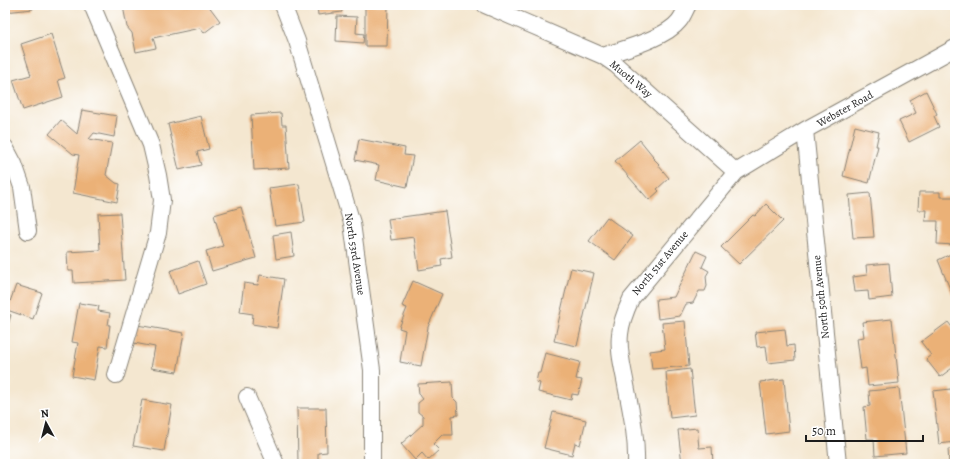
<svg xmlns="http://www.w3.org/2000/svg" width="960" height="469" viewBox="0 0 960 469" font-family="Alegreya,serif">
<rect width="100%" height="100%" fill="#fff"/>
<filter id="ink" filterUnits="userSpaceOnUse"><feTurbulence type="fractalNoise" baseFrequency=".025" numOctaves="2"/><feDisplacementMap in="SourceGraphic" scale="8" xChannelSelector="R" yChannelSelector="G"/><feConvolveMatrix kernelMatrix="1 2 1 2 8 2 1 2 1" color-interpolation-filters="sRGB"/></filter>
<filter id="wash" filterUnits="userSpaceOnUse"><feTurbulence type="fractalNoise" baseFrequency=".012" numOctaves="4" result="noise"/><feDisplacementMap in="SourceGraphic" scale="16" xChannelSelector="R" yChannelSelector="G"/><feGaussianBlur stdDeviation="0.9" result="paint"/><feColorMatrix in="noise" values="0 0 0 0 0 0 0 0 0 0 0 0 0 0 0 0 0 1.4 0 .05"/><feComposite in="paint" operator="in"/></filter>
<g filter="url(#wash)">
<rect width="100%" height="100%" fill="#f4e7d0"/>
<g id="blocks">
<!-- building -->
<path fill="#ebb177" d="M5,5H33V9L5,12Z
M129,5H208L220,21L204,33L200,28L153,38L156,48L136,52L132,33L127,27L123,6Z
M317,5H341L342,12L318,15Z
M365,5H388L387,46H365Z
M337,16L357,17L356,33L364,34L363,43L336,41Z
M51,34L65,78L58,80L63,97L23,110L13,80L31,75L21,44Z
M926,91L937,114L934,116L939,127L909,142L899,121L916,113L910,100Z
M82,110L117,116L114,137L94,133L89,139L112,143L106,175L116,183L120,184L117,202L73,193L79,155L73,154L49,134L61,120L77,134Z
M281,113L282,125H286L289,168L254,170L251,115Z
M201,116L209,149L197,152L201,165L179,170L168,124Z
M855,126L879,132L876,146H878L869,183L843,176Z
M359,139L405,148L404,155L413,156L407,187L376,180L379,165L355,160Z
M640,140L653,156L652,157L659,164L658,165L669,178L657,189L659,191L649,200L615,161Z
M299,184L305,222L275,226L269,188Z
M919,192H940V197H955V245L937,244L938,221H925L926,210H918Z
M870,193L874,237L853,238L849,195Z
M766,204L783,221L739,264L721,247L753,215L755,216Z
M241,207L256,258L212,271L206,251L223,246L214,215Z
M445,211L452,257L441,259L442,266L419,270L414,237L391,240L388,219Z
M120,213L125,280L74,283L73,271H68L67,252L100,250L98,214Z
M607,217L633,236L615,260L589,241Z
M291,232L294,256L276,259L273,235Z
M696,251L707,256L702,267L709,271L706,276L707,286L705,291H699L693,303L686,304L680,316L658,319L656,299L674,297Z
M953,253L955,257V295L953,296L938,260Z
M198,261L206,284L178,294L170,271Z
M889,263L892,297L869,300L868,291L855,292L853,277L867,275L866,265Z
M571,268L594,273L577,346L554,341Z
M260,275L284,279L277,328L252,324L253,314L240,312L244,283L258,285Z
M413,281L442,294L428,327L421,366L400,362L405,330L399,328L407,308L402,306Z
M16,285L42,293L33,319L7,310Z
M79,303L99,306L98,311L110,313L108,325H110L107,347L100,346L94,380L72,376L78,343L72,342Z
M5,313L11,315L5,335Z
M892,319L899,383L868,386L866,368L861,369L857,338L864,337L862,322Z
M685,321L689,366L652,369L650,351L665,349L662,323Z
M948,322L955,331V366L940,377L926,359L931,355L921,342Z
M137,325L184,333L177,372L151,368L155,347L134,343Z
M785,329L787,346L794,345L795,360L768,363L766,346L757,347L755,332Z
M545,353L580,362L576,379L582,380L578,395L572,394L571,400L538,392L540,383L536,382L538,373H540Z
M690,369L695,415L670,418L666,372Z
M784,379L789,431L766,434L760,382Z
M452,382L453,398L457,402L458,415L452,416L453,435H442L433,444L439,450L428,460L422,453L415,460L401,444L423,424V416L418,412V403L423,399L419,394L418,384Z
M899,388L906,453L875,456L874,439H867L864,407L870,406L869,391Z
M951,389L952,396H955V442L939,444L933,391Z
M142,400L172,405L164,451L133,446Z
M297,408H326L327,452L318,453V464H298Z
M553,412L586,420L580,445L575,443L572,455L544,448Z
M697,428L699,448L712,447L713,464H682L678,430Z
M948,449H955V464H949Z"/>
</g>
</g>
<g filter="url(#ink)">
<use href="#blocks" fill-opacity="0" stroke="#888276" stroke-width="1"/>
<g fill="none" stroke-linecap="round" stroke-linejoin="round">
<defs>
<path id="minor" d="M92,5L151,145L158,175L162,200L158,233L116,375
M283,5L297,41L352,223L372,370V464
M485,5L603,56L616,65L736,172
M603,56C624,49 666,38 679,21C683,16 685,10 688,5
M805,130L838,464
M5,147L14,164L22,187L28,231
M247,397L276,464
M636,464C637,437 631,412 626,385C623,368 618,351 620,334C621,322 626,310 631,299L736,172L805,130L955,48"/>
</defs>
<!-- minor casing -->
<use href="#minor" stroke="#888276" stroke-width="18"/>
<!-- minor -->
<use href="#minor" stroke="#fff" stroke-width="16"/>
</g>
</g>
<g text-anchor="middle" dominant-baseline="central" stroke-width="3.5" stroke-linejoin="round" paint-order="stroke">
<!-- street labels -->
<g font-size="11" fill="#1c1c1c" stroke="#fff">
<text transform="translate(631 79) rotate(40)">Muoth Way</text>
<text transform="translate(845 109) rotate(-29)">Webster Road</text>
<text transform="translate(355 254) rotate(81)">North 53rd Avenue</text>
<text transform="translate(660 263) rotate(-50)">North 51st Avenue</text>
<text transform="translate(821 297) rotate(-96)">North 50th Avenue</text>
</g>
</g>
<!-- margin -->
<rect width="960" height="469" fill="none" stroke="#fff" stroke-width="20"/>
<!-- north arrow -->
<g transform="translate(46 423) rotate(353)" stroke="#ffffff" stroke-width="3" paint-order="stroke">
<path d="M0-3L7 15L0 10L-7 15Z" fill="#1c1c1c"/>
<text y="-6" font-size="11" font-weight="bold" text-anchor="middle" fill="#1c1c1c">N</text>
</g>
<!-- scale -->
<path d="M806 435v6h117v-6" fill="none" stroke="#1c1c1c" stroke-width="2"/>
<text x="812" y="435" font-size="12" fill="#1c1c1c" stroke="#ffffff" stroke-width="3" paint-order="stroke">50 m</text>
</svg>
